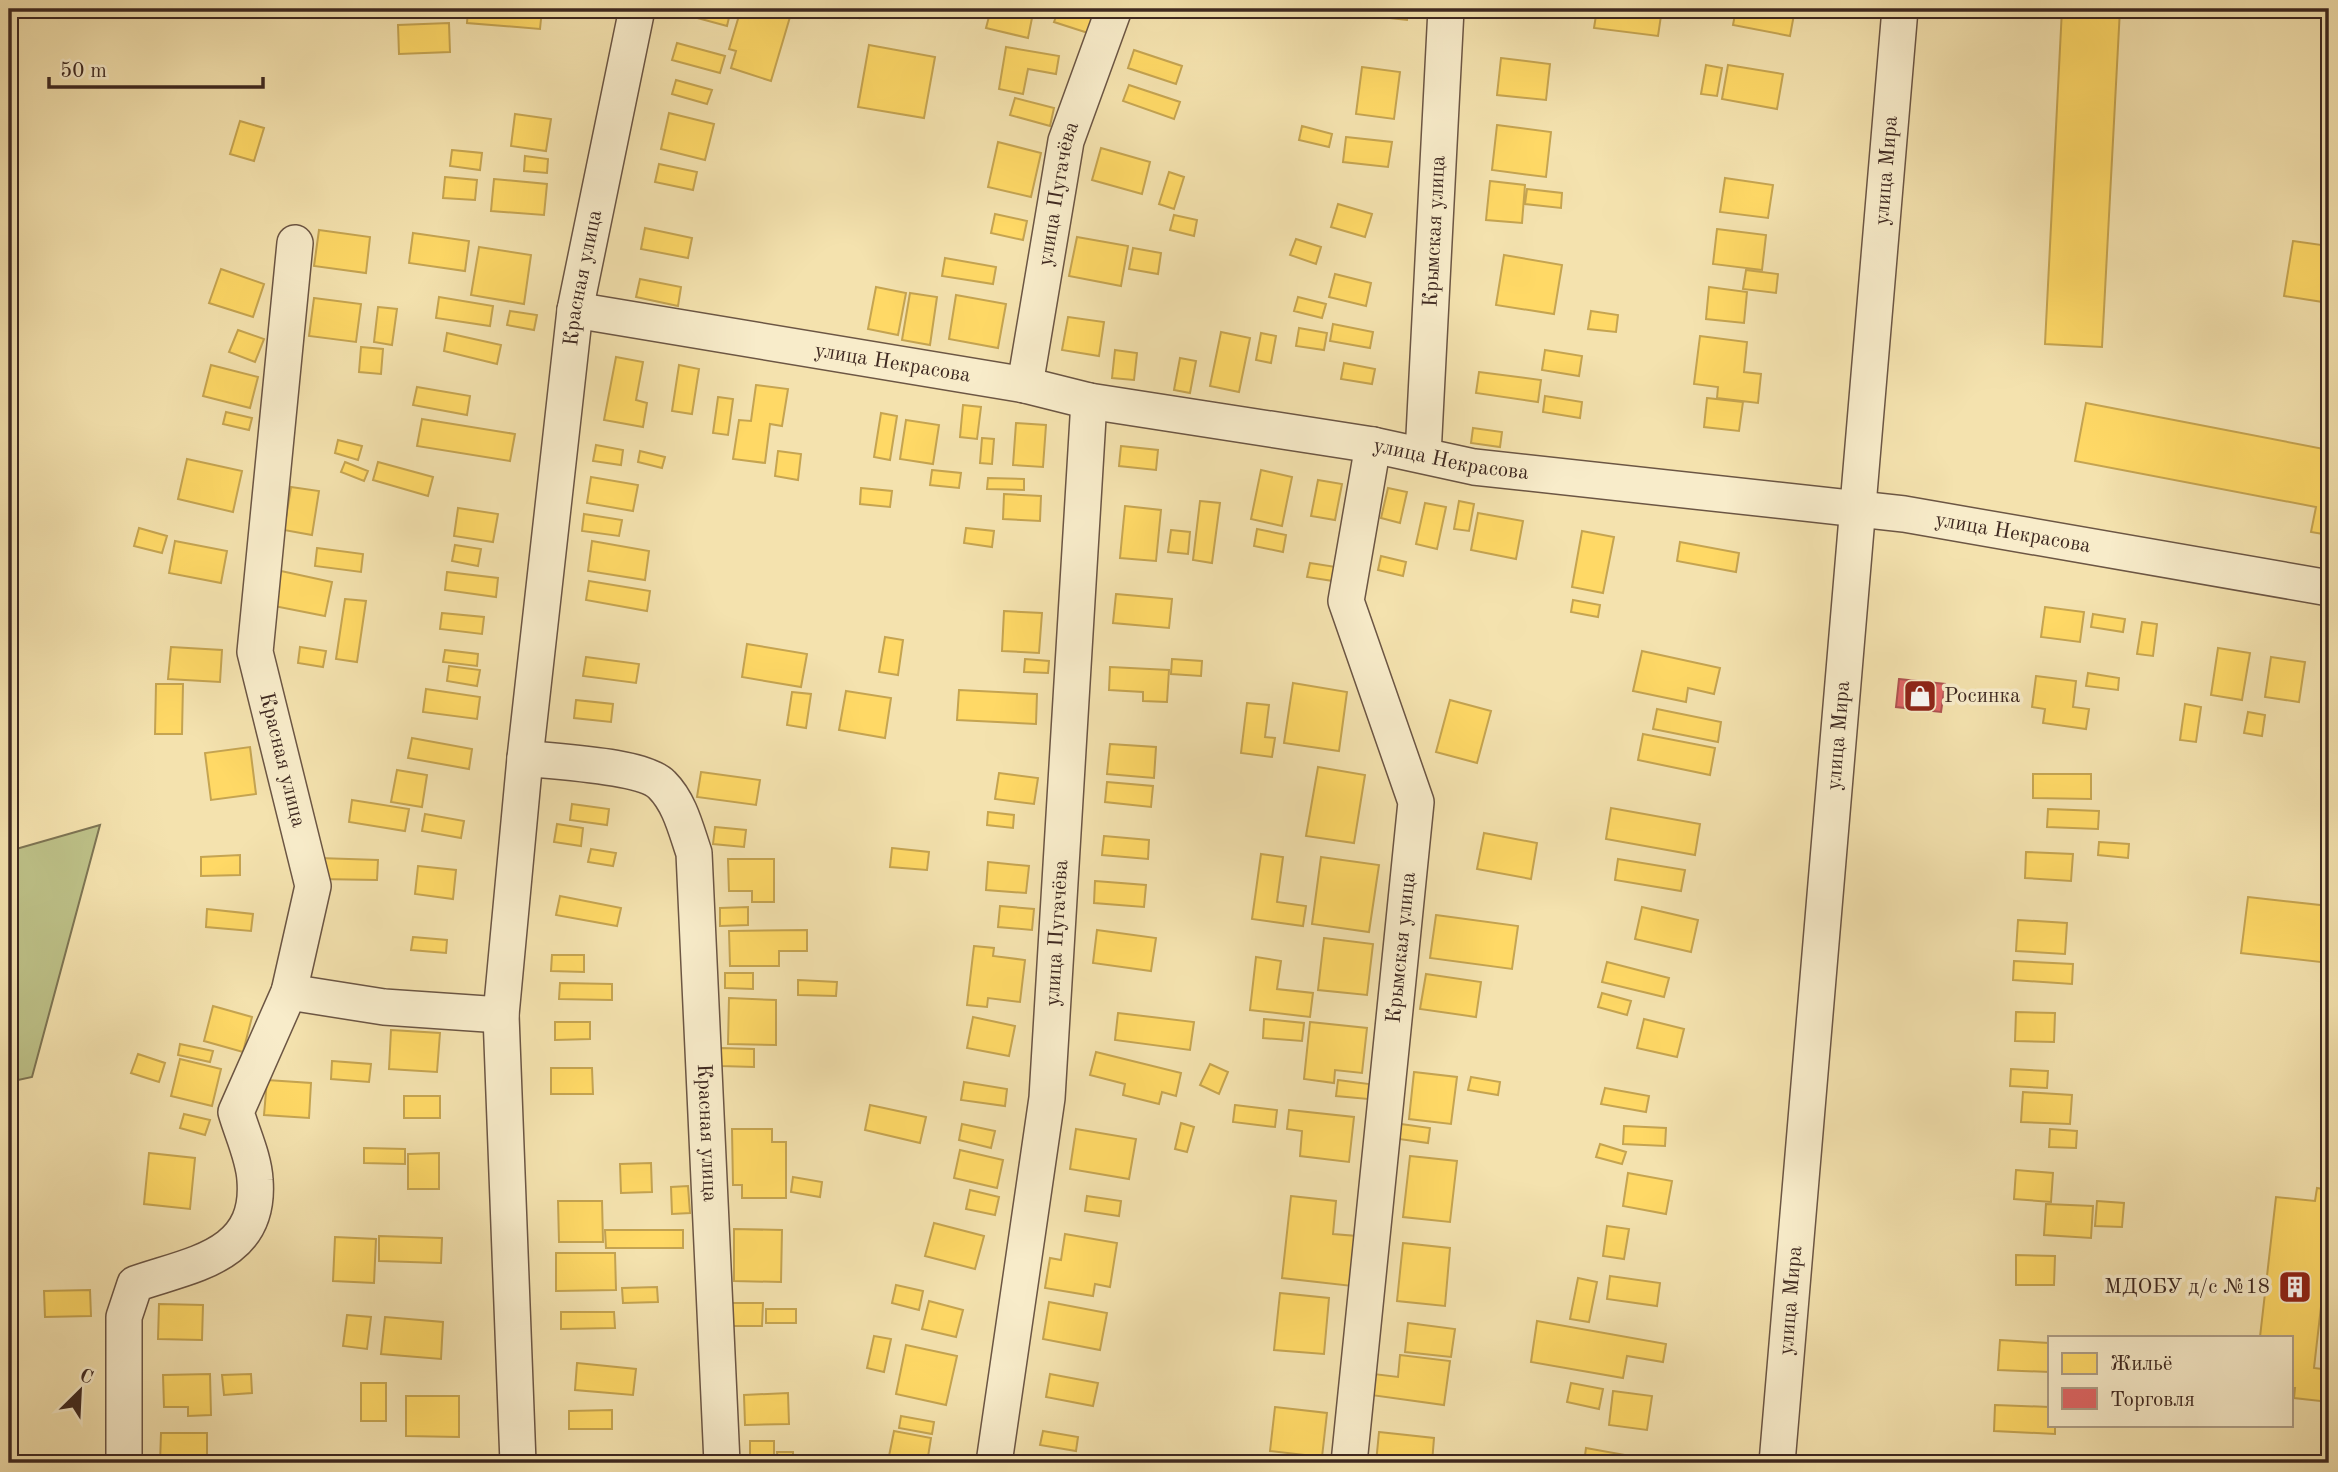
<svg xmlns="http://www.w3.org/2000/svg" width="2338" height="1472" viewBox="0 0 2338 1472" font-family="'Old Standard TT',serif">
<rect width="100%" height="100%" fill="#f4e2ae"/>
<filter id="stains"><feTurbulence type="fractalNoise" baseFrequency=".00286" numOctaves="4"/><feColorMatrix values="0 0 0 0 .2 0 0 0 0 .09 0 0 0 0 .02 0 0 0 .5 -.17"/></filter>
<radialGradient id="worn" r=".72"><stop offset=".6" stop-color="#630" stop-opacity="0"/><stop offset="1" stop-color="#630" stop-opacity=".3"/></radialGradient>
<!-- green -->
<path fill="#bec289" stroke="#7e7554" stroke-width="2" d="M100,825L32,1077L9,1082V851Z"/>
<!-- homes -->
<path fill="#ffd966" stroke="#c5a451" stroke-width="2" d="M468,9H542L540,29L467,23Z
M692,9H731L727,26L690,16Z
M741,9H760L790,17L771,81L731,68L736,51L729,49Z
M828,9H860L859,18L827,13Z
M991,9L1032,18L1028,38L986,28Z
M1059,9L1093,19L1088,33L1054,22Z
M1363,9H1408L1407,20L1363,15Z
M1597,9H1662L1658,36L1594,28Z
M1736,9H1795L1790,36L1733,25Z
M2062,9H2120L2102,347L2045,344Z
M449,23L450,52L399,54L398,25Z
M677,43L725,56L720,73L672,60Z
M869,45L935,57L924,118L858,107Z
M1006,47L1059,56L1056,74L1028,69L1023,94L999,89Z
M1134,50L1182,66L1176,84L1128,68Z
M1501,58L1550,64L1546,100L1497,95Z
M1706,65L1722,68L1717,96L1701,94Z
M1728,65L1783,74L1777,109L1722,99Z
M1362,67L1400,72L1394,119L1356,114Z
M676,80L712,90L707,104L672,94Z
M1129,85L1180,102L1174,119L1123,101Z
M1015,98L1054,108L1050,126L1010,115Z
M669,113L714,124L705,160L661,149Z
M515,114L551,119L546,151L511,146Z
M240,121L264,128L254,161L230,154Z
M1497,125L1551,132L1546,177L1492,170Z
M1302,126L1332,134L1329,147L1299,140Z
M1346,137L1392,142L1388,167L1343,162Z
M998,142L1041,153L1031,197L988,187Z
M1101,148L1150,162L1142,194L1092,180Z
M452,150L482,153L480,170L450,166Z
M525,156L548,159L547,173L524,171Z
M659,164L697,172L693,190L655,182Z
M1169,172L1184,177L1174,209L1159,204Z
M445,177L477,180L475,200L443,198Z
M1725,178L1773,185L1768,218L1720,212Z
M494,179L547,184L544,215L491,211Z
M1490,181L1525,185L1522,223L1486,220Z
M1527,189L1562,193L1561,208L1525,204Z
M1338,204L1372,214L1365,237L1331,227Z
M995,214L1027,221L1023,240L991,233Z
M1174,215L1197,220L1194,236L1170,230Z
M645,228L692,238L688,258L641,249Z
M1717,229L1766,235L1762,270L1713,264Z
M319,230L370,237L366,273L314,266Z
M413,233L469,241L465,271L409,263Z
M1077,237L1128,246L1121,286L1069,276Z
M1296,239L1321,247L1316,264L1290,255Z
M2293,241L2329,246V303L2284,296Z
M479,247L531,255L524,304L471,295Z
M1133,248L1161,253L1158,274L1129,269Z
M1504,255L1562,265L1554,314L1496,305Z
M945,258L996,267L993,284L942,276Z
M221,269L264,284L253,317L209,303Z
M1746,270L1778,274L1776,293L1743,289Z
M1335,274L1371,283L1366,306L1329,297Z
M640,279L681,287L678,306L636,297Z
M876,287L906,293L898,335L868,329Z
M1709,287L1747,292L1744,323L1706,319Z
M910,293L937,297L930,345L902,340Z
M956,295L1006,304L998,348L949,339Z
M439,297L493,306L490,326L436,318Z
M1298,297L1326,304L1322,318L1294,311Z
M314,298L361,304L356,342L309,336Z
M378,307L397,309L392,345L374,342Z
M510,311L537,315L534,330L507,325Z
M1591,311L1618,315L1616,332L1588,329Z
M1068,317L1104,322L1099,356L1062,350Z
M1333,324L1373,332L1370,348L1330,341Z
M1299,328L1327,333L1324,350L1296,346Z
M238,330L264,339L255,362L229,352Z
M1221,332L1250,338L1239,392L1210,386Z
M447,333L501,345L497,364L444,351Z
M1261,333L1276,336L1271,363L1256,360Z
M1700,336L1747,342L1744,372L1761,374L1758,403L1717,398L1718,387L1694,384Z
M361,347L383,349L381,374L359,372Z
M1115,350L1137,353L1134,380L1112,378Z
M1545,350L1582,356L1579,376L1542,370Z
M616,357L643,362L636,400L647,403L643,427L604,420Z
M1180,358L1196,361L1190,393L1174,390Z
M1344,363L1375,369L1372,384L1341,379Z
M211,365L258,377L250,408L203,396Z
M679,365L699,369L692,414L672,411Z
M1479,372L1541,380L1538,402L1476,393Z
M756,385L788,389L782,426L770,424L765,463L733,459L739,420L751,421Z
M417,387L470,396L467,415L413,405Z
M1545,396L1582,402L1580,418L1543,412Z
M718,397L733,399L728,435L713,433Z
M1707,398L1743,402L1739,431L1704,427Z
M2086,403L2329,450L2324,475L2329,476V535L2311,532L2316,507L2075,461Z
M963,405L981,407L977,439L960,437Z
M226,412L252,418L249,430L223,424Z
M881,413L897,416L890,460L874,457Z
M422,419L515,434L510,461L417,446Z
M906,420L939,425L933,464L900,459Z
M1016,423L1046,425L1043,467L1013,465Z
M1473,428L1502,432L1500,447L1471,443Z
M982,438L994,439L992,464L980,463Z
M338,440L362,446L358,460L335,453Z
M596,445L623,450L621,465L593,461Z
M1121,446L1158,450L1156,470L1119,466Z
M640,451L665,457L662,468L638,462Z
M778,451L801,454L798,480L775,476Z
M187,459L242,471L233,512L178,499Z
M345,462L368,471L364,481L341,472Z
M378,462L433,477L428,496L373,480Z
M932,470L961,473L959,488L930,485Z
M1261,470L1292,477L1282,526L1251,519Z
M591,477L638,485L633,511L587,503Z
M988,478L1024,479V490L987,489Z
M1318,480L1342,484L1335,520L1311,516Z
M291,487L319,491L312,535L284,530Z
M861,488L892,491L890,507L860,504Z
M1388,488L1407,492L1400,523L1381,518Z
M1004,494L1041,496L1040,521L1003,519Z
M1200,501L1220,503L1212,563L1193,560Z
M1459,501L1474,504L1469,531L1454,529Z
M1425,503L1446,507L1437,549L1416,544Z
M1125,506L1161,510L1156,561L1120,558Z
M458,508L498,514L493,542L454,536Z
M1478,513L1523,521L1516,559L1471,550Z
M584,514L622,520L619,536L582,531Z
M139,528L167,536L162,553L134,546Z
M966,528L994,531L992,547L964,543Z
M1257,529L1286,535L1283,552L1254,546Z
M1171,530L1190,532L1188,554L1168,552Z
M1582,531L1614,537L1603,593L1572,587Z
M175,541L227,551L221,583L169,573Z
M592,541L649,551L645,580L588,571Z
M1680,542L1739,553L1736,572L1677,561Z
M455,545L481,549L478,566L452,561Z
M317,548L363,554L361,572L315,566Z
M1381,556L1406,562L1403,576L1378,570Z
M1310,563L1336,567L1333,581L1307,577Z
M281,571L332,582L325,616L274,606Z
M447,572L498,578L496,597L445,590Z
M589,581L650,591L647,611L586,600Z
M1116,594L1172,599L1169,628L1113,623Z
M345,599L366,601L357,662L336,659Z
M1573,600L1600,605L1598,617L1571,612Z
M2045,607L2084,612L2080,642L2041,637Z
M1004,611L1042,613L1039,653L1002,651Z
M442,613L484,617L482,634L440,629Z
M2093,614L2125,619L2123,632L2091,627Z
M2142,622L2157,624L2153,656L2137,654Z
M885,637L903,640L898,675L879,672Z
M747,644L807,654L801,687L742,677Z
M171,647L222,650L220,682L168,679Z
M300,647L326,651L323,667L298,663Z
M2218,648L2250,653L2242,700L2211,695Z
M445,650L478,654L477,666L443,662Z
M1642,651L1720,668L1714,694L1688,688L1686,702L1633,691Z
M586,657L639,664L636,683L583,676Z
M2271,657L2305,662L2299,702L2265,697Z
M1025,659L1049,661L1048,673L1024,672Z
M1172,659L1202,661L1201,676L1171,674Z
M449,666L480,670L477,686L447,681Z
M1110,667L1169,670L1167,702L1143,701V692L1109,690Z
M2088,673L2119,678L2118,690L2086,686Z
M2036,676L2076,681L2073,707L2089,709L2086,729L2043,723L2045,709L2032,707Z
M1293,683L1347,692L1339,751L1284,743Z
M156,684H183L182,734H155Z
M426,689L480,697L477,719L423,712Z
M959,690L1037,694L1036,724L957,720Z
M846,691L891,698L885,738L839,730Z
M792,692L811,694L806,728L787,725Z
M576,700L613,704L611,722L574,718Z
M1450,700L1491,711L1477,763L1436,752Z
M1247,703L1269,705L1265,737L1275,738L1272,757L1241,753Z
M2185,704L2201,707L2196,742L2180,740Z
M1657,709L1721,722L1718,742L1653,729Z
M2248,712L2265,715L2262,736L2244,733Z
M1643,734L1715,748L1710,775L1638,760Z
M412,738L472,749L469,769L408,758Z
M1110,744L1156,747L1154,778L1107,774Z
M250,747L256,794L211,800L205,753Z
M1318,767L1365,775L1354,843L1306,836Z
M397,770L427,775L422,807L391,802Z
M701,772L760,780L756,805L697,797Z
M999,773L1038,778L1034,804L995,799Z
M2033,774H2091V799L2033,798Z
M1107,782L1153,786L1151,807L1105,802Z
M352,800L409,809L405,831L349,822Z
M572,804L609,809L607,825L570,820Z
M1611,808L1700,824L1695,855L1606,839Z
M2048,809L2099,811L2098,829L2047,827Z
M988,812L1014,815L1013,828L987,825Z
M425,814L464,821L461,838L422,831Z
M557,824L583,828L581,846L554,842Z
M715,827L746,830L744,847L713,844Z
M1484,833L1537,843L1531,879L1477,869Z
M1104,836L1149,840L1148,859L1102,855Z
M2099,842L2129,844L2128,858L2098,855Z
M892,848L929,852L927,870L890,867Z
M591,849L616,853L613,866L588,862Z
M2026,852L2073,854L2071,881L2025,878Z
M1261,854L1283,857L1277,902L1306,906L1303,926L1252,919Z
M240,855V875L201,876V857Z
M1321,857L1379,865L1369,932L1312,924Z
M319,858L378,860L377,880L319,879Z
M728,859H774V902H752V891H729Z
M1618,859L1685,870L1681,891L1615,880Z
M988,862L1029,866L1026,893L986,890Z
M418,866L456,870L453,899L415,894Z
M1095,881L1146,885L1144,907L1094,903Z
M560,896L621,908L617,926L556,915Z
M2248,897L2329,906V963L2241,953Z
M1000,906L1034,909L1032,930L998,927Z
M748,907V925L720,926V908Z
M1642,907L1698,920L1691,952L1635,939Z
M207,909L253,914L251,931L206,927Z
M1436,915L1518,926L1512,969L1430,958Z
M2018,920L2067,923L2065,954L2016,951Z
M807,930V951H779V966H730L729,931Z
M1097,930L1156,938L1151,971L1093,963Z
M413,937L447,940L446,953L411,950Z
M1324,938L1373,944L1367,995L1318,990Z
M974,946L994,948L993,956L1025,960L1020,1002L988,998L987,1007L967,1005Z
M552,955H584V972L551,971Z
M1256,957L1281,961L1277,989L1313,993L1310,1017L1250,1010Z
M2014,961L2073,964L2072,984L2013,980Z
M1607,962L1669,978L1664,997L1602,982Z
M725,973H753V989L725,988Z
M1426,974L1481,982L1476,1017L1420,1009Z
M798,980L837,982L836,996L798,995Z
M560,983L612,984V1000L559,999Z
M1602,993L1631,1001L1627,1015L1598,1007Z
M729,998L776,1000V1045L728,1044Z
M213,1006L252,1017L243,1052L204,1041Z
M2016,1012L2055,1013L2054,1042L2015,1041Z
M1118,1013L1194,1022L1190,1050L1115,1040Z
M973,1017L1015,1026L1009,1056L967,1048Z
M1264,1019L1304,1023L1302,1041L1263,1038Z
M1644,1019L1684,1029L1677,1057L1637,1048Z
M555,1022H590V1039L555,1040Z
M1310,1022L1367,1028L1362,1073L1335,1070L1334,1083L1304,1079Z
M391,1030L440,1033L437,1072L389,1069Z
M180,1044L213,1051L210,1062L178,1055Z
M721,1048L754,1049V1067L721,1066Z
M1096,1052L1181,1073L1176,1096L1162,1092L1159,1104L1123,1095L1125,1084L1090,1075Z
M138,1054L165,1063L159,1082L131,1073Z
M180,1059L221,1069L212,1106L171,1096Z
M332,1061L371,1064L369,1082L331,1079Z
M1210,1064L1228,1072L1219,1094L1200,1085Z
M551,1068H592L593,1094H551Z
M2011,1069L2048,1071L2047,1088L2010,1086Z
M1414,1072L1457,1077L1451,1124L1409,1119Z
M1471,1077L1500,1082L1498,1095L1468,1090Z
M267,1080L311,1083L309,1118L264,1115Z
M1338,1080L1369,1084L1368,1099L1336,1096Z
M964,1082L1007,1089L1005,1106L961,1100Z
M1605,1088L1649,1096L1646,1112L1601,1104Z
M2023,1092L2072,1095L2070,1124L2021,1122Z
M404,1096H440V1118H404Z
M870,1105L926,1117L920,1143L865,1130Z
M1235,1105L1277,1110L1275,1127L1233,1122Z
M1289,1110L1354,1117L1349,1162L1300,1156L1302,1131L1287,1129Z
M184,1114L210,1120L205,1135L180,1128Z
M1181,1123L1194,1127L1187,1152L1175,1149Z
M962,1124L995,1131L991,1148L959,1140Z
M1401,1124L1430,1128L1428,1143L1399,1139Z
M1624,1126L1666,1128L1665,1146L1623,1144Z
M732,1129H772V1142H786V1198H742V1185H733Z
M1076,1129L1136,1139L1129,1179L1070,1169Z
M2050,1129L2077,1131L2076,1148L2049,1147Z
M1600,1144L1626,1152L1622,1164L1596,1157Z
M364,1148L405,1149V1164L364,1163Z
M960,1150L1003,1160L997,1188L954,1178Z
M149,1153L195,1158L190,1209L144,1204Z
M439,1153V1189H408V1154Z
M1410,1156L1457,1161L1450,1222L1403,1217Z
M651,1163L652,1192L621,1193L620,1164Z
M2016,1170L2053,1173L2051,1202L2014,1199Z
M1628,1173L1672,1181L1666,1214L1623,1206Z
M793,1177L822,1182L820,1197L791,1192Z
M688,1186L690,1213L672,1214L671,1187Z
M2317,1188L2329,1190V1237L2314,1368L2329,1370V1402L2294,1398L2295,1388H2291V1337H2260L2276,1197L2315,1201Z
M970,1190L999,1197L995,1215L966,1209Z
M1087,1196L1121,1201L1119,1216L1085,1211Z
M1291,1196L1336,1201L1333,1234L1357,1236L1352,1286L1282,1278Z
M558,1201H602L603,1242H559Z
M2097,1201L2124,1203L2122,1227L2095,1226Z
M2046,1204L2093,1206L2091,1238L2044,1235Z
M934,1223L984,1236L975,1269L925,1256Z
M1607,1226L1629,1229L1624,1259L1603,1256Z
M734,1229L782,1230L781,1282L734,1281Z
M605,1230H683V1248H606Z
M1065,1234L1117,1243L1110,1287L1095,1284L1093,1296L1045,1288L1050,1258L1061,1260Z
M379,1236L442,1238L441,1263L379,1261Z
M335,1237L376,1239L374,1283L333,1281Z
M1403,1243L1450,1248L1445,1306L1397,1301Z
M556,1253H615L616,1290L556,1291Z
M2016,1255L2055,1256L2054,1285H2016Z
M1610,1276L1660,1283L1657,1306L1607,1299Z
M1578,1278L1597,1282L1589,1322L1570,1319Z
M896,1285L923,1291L919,1310L892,1303Z
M657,1287L658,1302L623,1303L622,1288Z
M90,1290L91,1316L45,1317L44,1291Z
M1280,1293L1329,1298L1324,1354L1274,1350Z
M929,1301L963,1310L956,1337L922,1329Z
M1049,1302L1107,1313L1100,1350L1043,1339Z
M727,1303H763L762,1326H727Z
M159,1304L203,1305L202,1340L158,1339Z
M766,1309H796V1323H766Z
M561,1312H614L615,1328L561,1329Z
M347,1315L371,1317L367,1349L343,1346Z
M385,1317L443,1322L441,1359L381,1354Z
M1537,1321L1666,1344L1663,1362L1627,1356L1623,1378L1531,1362Z
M1408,1323L1455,1329L1451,1357L1405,1352Z
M874,1336L891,1339L884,1372L867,1368Z
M2000,1340L2049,1343V1372L1998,1370Z
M906,1345L957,1356L946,1405L896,1394Z
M1400,1355L1450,1361L1444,1405L1371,1395L1374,1374L1398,1377Z
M577,1363L636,1369L633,1395L575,1390Z
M210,1374L211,1415L188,1416V1407H164L163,1375Z
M251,1374L252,1393L224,1395L222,1375Z
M1050,1374L1098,1383L1093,1406L1046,1397Z
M361,1383H386V1421H361Z
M1571,1383L1603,1389L1599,1409L1567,1402Z
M1613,1391L1652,1396L1647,1430L1609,1425Z
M788,1393L789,1424L745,1425L744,1395Z
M406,1396H459V1437L406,1436Z
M1995,1405L2049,1407V1425H2055V1434L1994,1431Z
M1275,1407L1327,1413L1322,1457L1270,1451Z
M612,1410V1429H569V1411Z
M901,1416L934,1422L932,1434L899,1428Z
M894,1431L931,1438L927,1463L888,1461Z
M1043,1431L1078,1437L1076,1451L1040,1445Z
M1379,1432L1434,1438L1432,1463H1376Z
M161,1433H207V1463H160Z
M750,1441H774V1455H750Z
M1586,1448L1625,1455L1623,1463H1584Z
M777,1452H793V1463H778Z"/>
<!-- shops -->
<path fill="#e06666" stroke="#af5351" stroke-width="2" d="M1899,679L1945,684L1941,712L1896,707Z"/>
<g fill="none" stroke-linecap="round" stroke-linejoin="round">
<defs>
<g id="minor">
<path id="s1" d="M575,310L1025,385L1089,401L1373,445L1474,467L1904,514L2329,588"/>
<path id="s2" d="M1025,385L1066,141L1114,9"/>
<path id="s3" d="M1423,455L1446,9"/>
<path id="s4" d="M525,758C554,762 643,765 662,785C680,803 686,830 694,853L722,1463"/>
<path d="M289,992L384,1007L501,1015"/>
<path d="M124,1463V1317L135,1284C192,1264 261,1257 255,1180C254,1158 242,1133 236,1112L289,992L313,886L255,652L295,243"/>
<path id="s5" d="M518,1463L501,1015L525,758L575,310L637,9"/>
<path id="s6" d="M994,1463L1047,1098L1089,401"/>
<path id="s7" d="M1349,1463L1416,802L1346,601L1373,445"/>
<path id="s8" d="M1777,1463L1900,9"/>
</g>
</defs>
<!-- minor casing -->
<use href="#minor" stroke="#6c5644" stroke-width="38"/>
<!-- minor -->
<use href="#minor" stroke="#f8ecca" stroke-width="35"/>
</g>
<!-- icons -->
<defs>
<symbol id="shop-square" viewBox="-11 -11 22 22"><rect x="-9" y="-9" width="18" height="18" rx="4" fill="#8f2418" stroke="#f8ecca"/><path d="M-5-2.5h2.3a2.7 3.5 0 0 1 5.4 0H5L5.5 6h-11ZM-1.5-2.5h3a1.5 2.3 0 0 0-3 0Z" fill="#fff"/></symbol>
<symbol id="building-square" viewBox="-11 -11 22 22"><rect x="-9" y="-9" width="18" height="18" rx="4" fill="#8f2418" stroke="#f8ecca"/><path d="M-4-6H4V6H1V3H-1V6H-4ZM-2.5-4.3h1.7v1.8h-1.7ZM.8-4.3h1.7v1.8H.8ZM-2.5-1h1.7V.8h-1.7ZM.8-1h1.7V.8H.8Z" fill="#fff"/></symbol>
</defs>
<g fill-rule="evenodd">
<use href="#shop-square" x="1901" y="677" width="38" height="38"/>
<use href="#building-square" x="2276" y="1268" width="38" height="38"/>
</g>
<g text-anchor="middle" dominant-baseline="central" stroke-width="7" stroke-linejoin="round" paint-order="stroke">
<!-- street labels -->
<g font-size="21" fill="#3e2820" stroke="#f8ecca">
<text stroke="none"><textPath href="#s8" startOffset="1297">улица Мира</textPath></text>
<text stroke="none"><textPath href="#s2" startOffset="194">улица Пугачёва</textPath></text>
<text stroke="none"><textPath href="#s3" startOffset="224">Крымская улица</textPath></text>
<text stroke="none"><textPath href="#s5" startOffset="1190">Красная улица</textPath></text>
<text stroke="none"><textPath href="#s1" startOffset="322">улица Некрасова</textPath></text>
<text stroke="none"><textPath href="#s1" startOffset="889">улица Некрасова</textPath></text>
<text stroke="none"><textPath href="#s1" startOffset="1456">улица Некрасова</textPath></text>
<text stroke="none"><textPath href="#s8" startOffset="730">улица Мира</textPath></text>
<text transform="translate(282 760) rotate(76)">Красная улица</text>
<text stroke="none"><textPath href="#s6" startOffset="534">улица Пугачёва</textPath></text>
<text stroke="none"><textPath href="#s7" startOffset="518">Крымская улица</textPath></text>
<text stroke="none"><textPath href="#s4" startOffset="497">Красная улица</textPath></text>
<text stroke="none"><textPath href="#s8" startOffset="163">улица Мира</textPath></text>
</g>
<!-- poi labels -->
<g font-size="21" fill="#3e2820" stroke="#f8ecca" text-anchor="start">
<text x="1944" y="696">Росинка</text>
<text x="2270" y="1287" text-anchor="end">МДОБУ д/с №18</text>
</g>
</g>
<!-- margin -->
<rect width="2338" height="1472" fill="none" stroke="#f4e2ae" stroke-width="35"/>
<rect x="10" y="10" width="2317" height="1451" fill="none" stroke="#3e2820" stroke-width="3.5"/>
<rect x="18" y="18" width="2303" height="1437" fill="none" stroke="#3e2820" stroke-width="2"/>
<!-- legend -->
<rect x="2048" y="1336" width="245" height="91" fill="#f8ecca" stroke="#ae9e86" stroke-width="2"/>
<rect x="2062" y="1353" width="35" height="21" fill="#ffd966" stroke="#ae9e86" stroke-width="2"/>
<text x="2110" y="1370" font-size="21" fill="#3e2820">Жильё</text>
<rect x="2062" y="1388" width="35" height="21" fill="#e06666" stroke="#ae9e86" stroke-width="2"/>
<text x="2110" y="1406" font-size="21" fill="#3e2820">Торговля</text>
<!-- north arrow -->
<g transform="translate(80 1391) rotate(24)" stroke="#f8ecca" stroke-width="5" paint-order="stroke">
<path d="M0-5L12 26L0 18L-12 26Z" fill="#3e2820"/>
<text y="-10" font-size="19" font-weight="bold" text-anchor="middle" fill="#3e2820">С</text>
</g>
<!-- scale -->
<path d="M49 77v10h214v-10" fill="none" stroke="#3e2820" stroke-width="3.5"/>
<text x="60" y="77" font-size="21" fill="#3e2820" stroke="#f8ecca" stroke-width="5" paint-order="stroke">50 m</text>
<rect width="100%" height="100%" filter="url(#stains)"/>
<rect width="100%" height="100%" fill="url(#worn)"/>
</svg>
